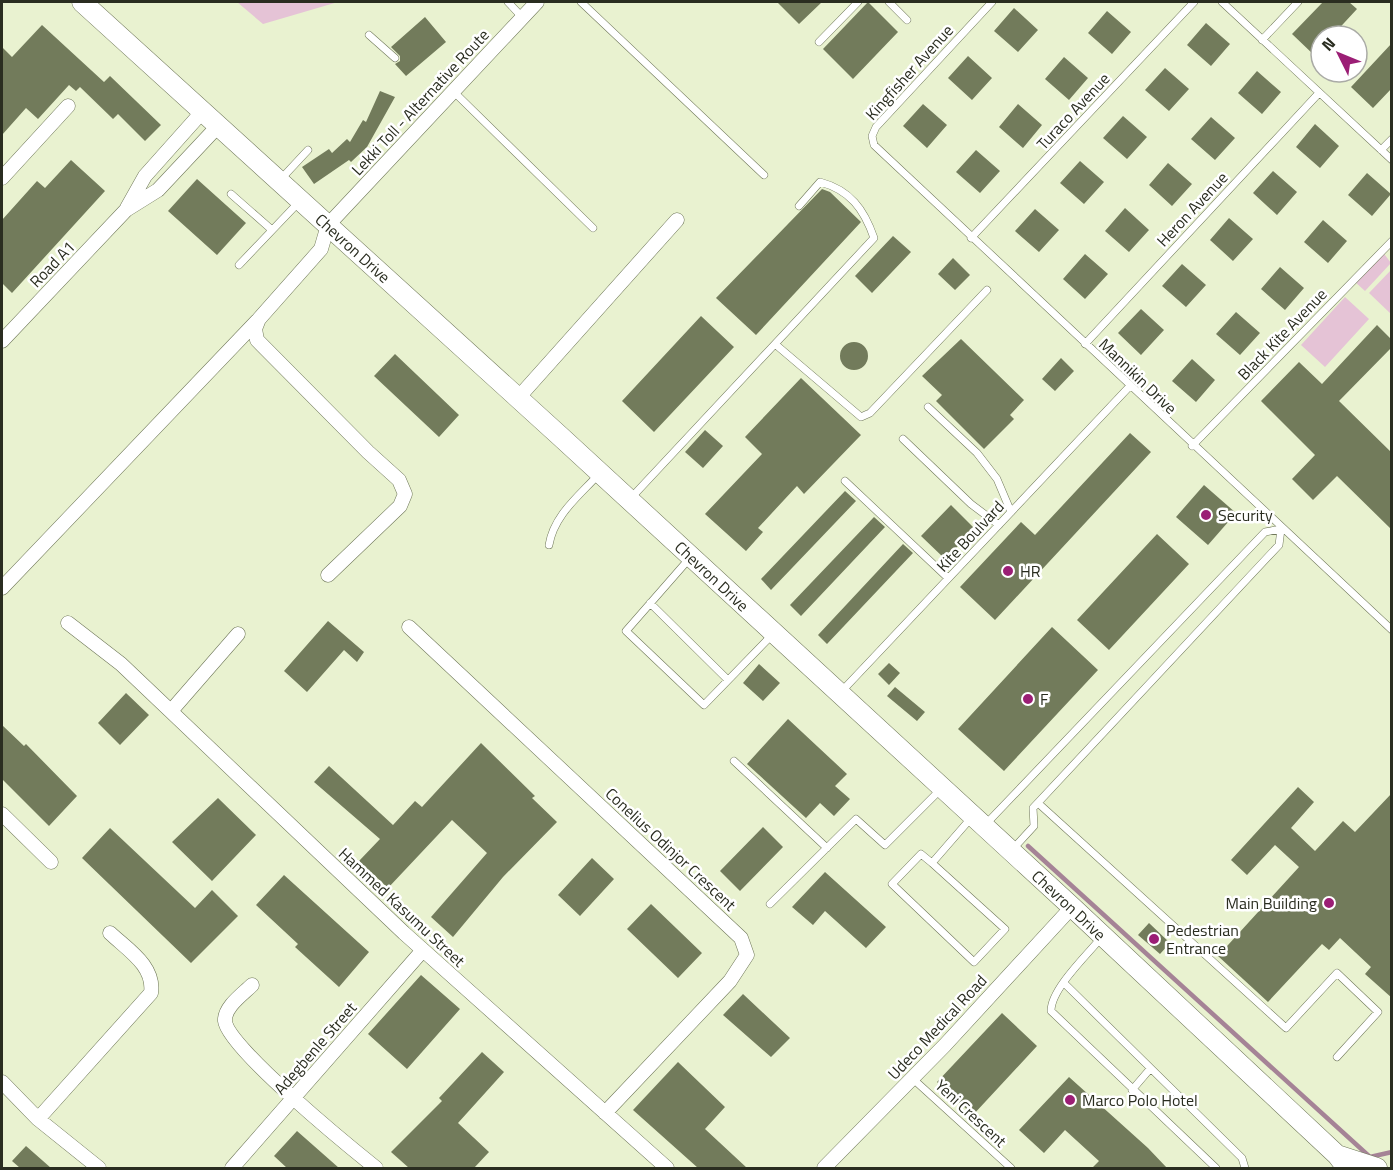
<svg xmlns="http://www.w3.org/2000/svg" width="1393" height="1170" viewBox="0 0 1393 1170" font-family="'Titillium Web',sans-serif">
<rect width="100%" height="100%" fill="#e9f2d0"/>
<!-- green -->
<path fill="#e5c3d6" d="M237,2H338L263,24Z
M1382,251L1391,263L1365,291L1354,281Z
M1391,270V314L1369,293Z
M1345,297L1369,319L1325,367L1301,345Z"/>
<g fill="none" stroke-linecap="round" stroke-linejoin="round">
<!-- stream -->
<path stroke="#a58396" stroke-width="4.5" d="M1028,846L1370,1157L1392,1152"/>
</g>
<!-- building -->
<path fill="#727b5b" d="M777,2H822L799,24Z
M868,2L898,32L853,79L823,49Z
M1323,2H1349L1357,9L1332,36H1321V48L1314,55L1292,34Z
M1014,8L1038,30L1018,52L994,31Z
M1107,11L1131,32L1112,54L1088,33Z
M425,17L446,42L406,76L395,64L400,61V56L391,47Z
M1206,23L1230,44L1211,66L1187,45Z
M42,25L104,82L110,76L161,125L145,141L118,114L113,119L80,87L76,91L69,85L38,119L26,108L2,135V47L12,57Z
M1392,43V88L1373,108L1351,87Z
M968,56L992,78L972,100L948,78Z
M1064,57L1088,78L1069,100L1045,79Z
M1165,68L1189,89L1169,111L1145,90Z
M1257,71L1281,92L1262,114L1238,93Z
M380,91L395,97L367,147L351,162L349,160L314,184L302,167L329,149L332,153L347,139L350,142L363,120L366,122Z
M923,104L947,125L927,148L903,126Z
M1018,104L1042,125L1023,148L999,127Z
M1123,116L1147,137L1127,159L1103,138Z
M1211,117L1235,138L1215,160L1191,139Z
M1315,124L1339,146L1320,168L1296,147Z
M976,150L1000,171L980,193L956,172Z
M71,160L105,191L12,293L2,283V220L37,181L45,188Z
M1080,161L1104,182L1084,204L1060,183Z
M1168,163L1192,184L1172,206L1149,185Z
M1273,171L1297,192L1277,215L1253,193Z
M1367,173L1391,194L1372,216L1348,195Z
M197,179L246,223L217,255L168,211Z
M822,189L830,192L861,222L756,335L716,298Z
M1125,208L1149,230L1129,252L1105,231Z
M1035,209L1059,230L1039,252L1015,231Z
M1229,218L1253,239L1233,261L1210,240Z
M1323,220L1347,241L1328,263L1304,242Z
M893,236L911,252L872,293L855,276Z
M1085,254L1108,274L1085,299L1063,279Z
M953,258L970,275L955,290L938,274Z
M1182,264L1206,285L1186,307L1162,286Z
M1280,267L1304,288L1285,310L1261,289Z
M1141,309L1164,330L1141,355L1118,333Z
M1236,312L1260,333L1240,355L1216,334Z
M701,316L734,347L654,432L622,401Z
M1377,325L1392,340V347L1339,401L1392,453V530L1337,476L1313,500L1292,479L1315,455L1261,401L1299,362L1322,384Z
M961,339L1024,400L1010,415L1014,419L984,449L936,401L942,395L922,376Z
M840 356a14 14 0 1 1 28 0a14 14 0 1 1-28 0Z
M395,354L459,415L439,437L374,376Z
M1061,358L1074,371L1055,391L1042,379Z
M1192,359L1215,380L1196,402L1172,381Z
M801,378L861,435L804,494L797,486L758,528L763,532L746,551L705,514L762,454L745,437Z
M705,430L723,446L703,468L685,452Z
M1130,433L1151,452L995,620L960,587L1021,522L1035,535Z
M1204,485L1236,513L1208,545L1176,517Z
M845,491L856,501L771,590L761,579Z
M951,505L975,529L945,559L921,536Z
M874,517L885,527L801,616L790,605Z
M1157,534L1189,564L1109,650L1077,620Z
M903,544L913,553L827,644L818,635Z
M328,621L364,652L357,662L344,650L307,692L284,671Z
M1052,627L1098,670L1004,771L958,729Z
M889,663L900,673L889,685L878,674Z
M759,664L780,683L763,701L743,683Z
M895,687L925,712L917,721L887,696Z
M126,693L149,715L120,745L98,723Z
M788,719L847,774L835,786L850,799L834,816L820,803L806,818L747,764Z
M2,725L24,746L26,744L77,796L49,826L2,779Z
M481,743L535,796L532,798L557,822L503,877L453,937L431,917L487,853L452,820L388,888L359,861L380,839L314,782L329,766L393,825L415,801L422,807Z
M1298,787L1314,802L1291,828L1315,851L1343,821L1355,832L1392,793V998L1365,974L1371,967L1340,938L1329,950L1322,944L1268,1002L1218,956L1299,867L1275,845L1247,875L1231,860Z
M218,798L256,835L212,881L172,842Z
M763,827L783,847L740,891L720,871Z
M110,828L195,908L212,890L238,916L191,963L82,858Z
M592,858L614,879L580,916L558,895Z
M825,872L886,927L866,948L825,911L813,925L792,907Z
M284,875L369,952L339,987L295,947L298,944L256,905Z
M651,904L702,953L678,978L627,929Z
M1149,923L1170,943L1160,954L1138,935Z
M421,975L460,1009L407,1069L368,1034Z
M743,994L790,1038L771,1057L723,1015Z
M1002,1013L1037,1046L973,1115L937,1082Z
M482,1052L504,1072L458,1123L489,1152L474,1168H409L391,1152L442,1101L439,1098Z
M678,1062L725,1107L705,1129L747,1168H698L633,1110Z
M1069,1077L1148,1148L1167,1168H1092L1099,1161L1065,1130L1044,1153L1019,1130Z
M297,1131L339,1168H287L274,1156Z
M26,1146L51,1168H20L12,1161Z"/>
<g fill="none" stroke-linecap="round" stroke-linejoin="round">
<defs>
<path id="service" d="M508,2L522,17
M581,2L764,175
M889,2L907,20
M992,2L876,127L872,136L874,145L1392,630
M1222,2L1392,160
M369,35L395,58
M1262,40L1298,2
M819,42L858,2
M453,91L593,228
M1381,150L1392,139
M281,179L308,150
M231,194L272,230
M971,238L1194,2
M239,265L299,202
M775,344L861,417L870,413L987,290
M1085,344L1319,93
M928,407L977,453L997,479L1011,512
M903,439L971,504L999,525
M1192,446L1392,241
M845,481L948,578
M631,498L874,238C864,209 850,190 820,182L799,206
M549,545C554,515 579,496 598,475
M689,559L626,631L704,705L773,634
M650,603L728,680
M841,692L1129,387
M734,761L827,848
M1038,803L1286,1028L1337,973L1378,1012L1337,1057
M986,824L1265,532L1281,529L1279,545L1033,808L1034,826L1012,850
M932,863L921,854L892,884L974,962L1005,929L932,863L972,817
M770,904L856,819L885,845L942,788
M1101,938C1087,955 1051,989 1051,1011L1216,1168
M1064,983L1242,1158L1245,1168
M912,1078L1011,1168
M1132,1090L1150,1069"/>
<path id="minor" d="M2,178L68,106
M127,208L145,176L203,111
M2,341L126,210L158,190L218,126
M518,398L677,220
M328,575L400,506L405,494L399,480L368,452L257,340L255,329L259,319L321,249L328,225L537,2
M2,588L257,321
M68,623L121,664L404,933L667,1168
M409,627L741,938L747,955L730,981L605,1113
M171,711L238,634
M2,814L51,862
M252,985C243,994 224,1007 225,1021C227,1047 351,1148 376,1168
M2,1082L38,1119L99,1168
M38,1119L151,993C155,966 128,950 110,933
M232,1168L423,950
M824,1168L945,1045L1072,907"/>
<path id="secondary" d="M82,2L561,437L1072,907L1337,1155L1347,1168
M1337,1155L1377,1168"/>
</defs>
<!-- service casing -->
<use href="#service" stroke="#6f7759" stroke-width="8"/>
<!-- minor casing -->
<use href="#minor" stroke="#6f7759" stroke-width="15"/>
<!-- secondary casing -->
<use href="#secondary" stroke="#6f7759" stroke-width="21"/>
<!-- service -->
<use href="#service" stroke="#fff" stroke-width="7"/>
<!-- minor -->
<use href="#minor" stroke="#fff" stroke-width="14"/>
<!-- secondary -->
<use href="#secondary" stroke="#fff" stroke-width="20"/>
</g>
<!-- markers -->
<g fill="#9b1e75" stroke="#fff" stroke-width="2">
<circle cx="1206" cy="515" r="6"/>
<circle cx="1008" cy="571" r="6"/>
<circle cx="1028" cy="699" r="6"/>
<circle cx="1329" cy="903" r="6"/>
<circle cx="1154" cy="939" r="6"/>
<circle cx="1070" cy="1100" r="6"/>
</g>
<g text-anchor="middle" dominant-baseline="central" stroke-width="5" stroke-linejoin="round" paint-order="stroke">
<!-- street labels -->
<g font-size="16" fill="#2a2d20" stroke="#fff">
<text transform="translate(909 72) rotate(-48)">Kingfisher Avenue</text>
<text transform="translate(420 102) rotate(-47)">Lekki Toll - Alternative Route</text>
<text transform="translate(1073 111) rotate(-47)">Turaco Avenue</text>
<text transform="translate(1192 209) rotate(-47)">Heron Avenue</text>
<text transform="translate(353 248) rotate(42)">Chevron Drive</text>
<text transform="translate(52 264) rotate(-46)">Road A1</text>
<text transform="translate(1282 334) rotate(-46)">Black Kite Avenue</text>
<text transform="translate(1138 376) rotate(44)">Mannikin Drive</text>
<text transform="translate(970 536) rotate(-47)">Kite Boulvard</text>
<text transform="translate(712 576) rotate(43)">Chevron Drive</text>
<text transform="translate(671 849) rotate(43)">Conelius Odinjor Crescent</text>
<text transform="translate(1069 905) rotate(43)">Chevron Drive</text>
<text transform="translate(402 907) rotate(43)">Hammed Kasumu Street</text>
<text transform="translate(937 1027) rotate(-47)">Udeco Medical Road</text>
<text transform="translate(315 1048) rotate(-49)">Adegbenle Street</text>
<text transform="translate(971 1113) rotate(43)">Yeni Crescent</text>
</g>
<!-- poi labels -->
<g font-size="16" fill="#2a2d20" stroke="#fff" text-anchor="start">
<text x="1218" y="515">Security</text>
<text x="1020" y="571">HR</text>
<text x="1040" y="699">F</text>
<text x="1317" y="903" text-anchor="end">Main Building</text>
<text x="1166" y="930">Pedestrian<tspan x="1166" dy="18">Entrance</tspan></text>
<text x="1082" y="1100">Marco Polo Hotel</text>
</g>
</g>
<!-- border -->
<rect width="1393" height="1170" fill="none" stroke="#2a2d20" stroke-width="6"/>
<!-- north arrow -->
<g transform="translate(1339 54) rotate(313)"><circle r="28" fill="#ffffff" stroke="#aaaba6" stroke-width="1.5"/>
<path d="M0-4.5L10 22L0 15L-10 22Z" fill="#9b1e75"/>
<text y="-9" font-size="16" font-weight="bold" text-anchor="middle" fill="#2a2d20">N</text>
</g>
</svg>
